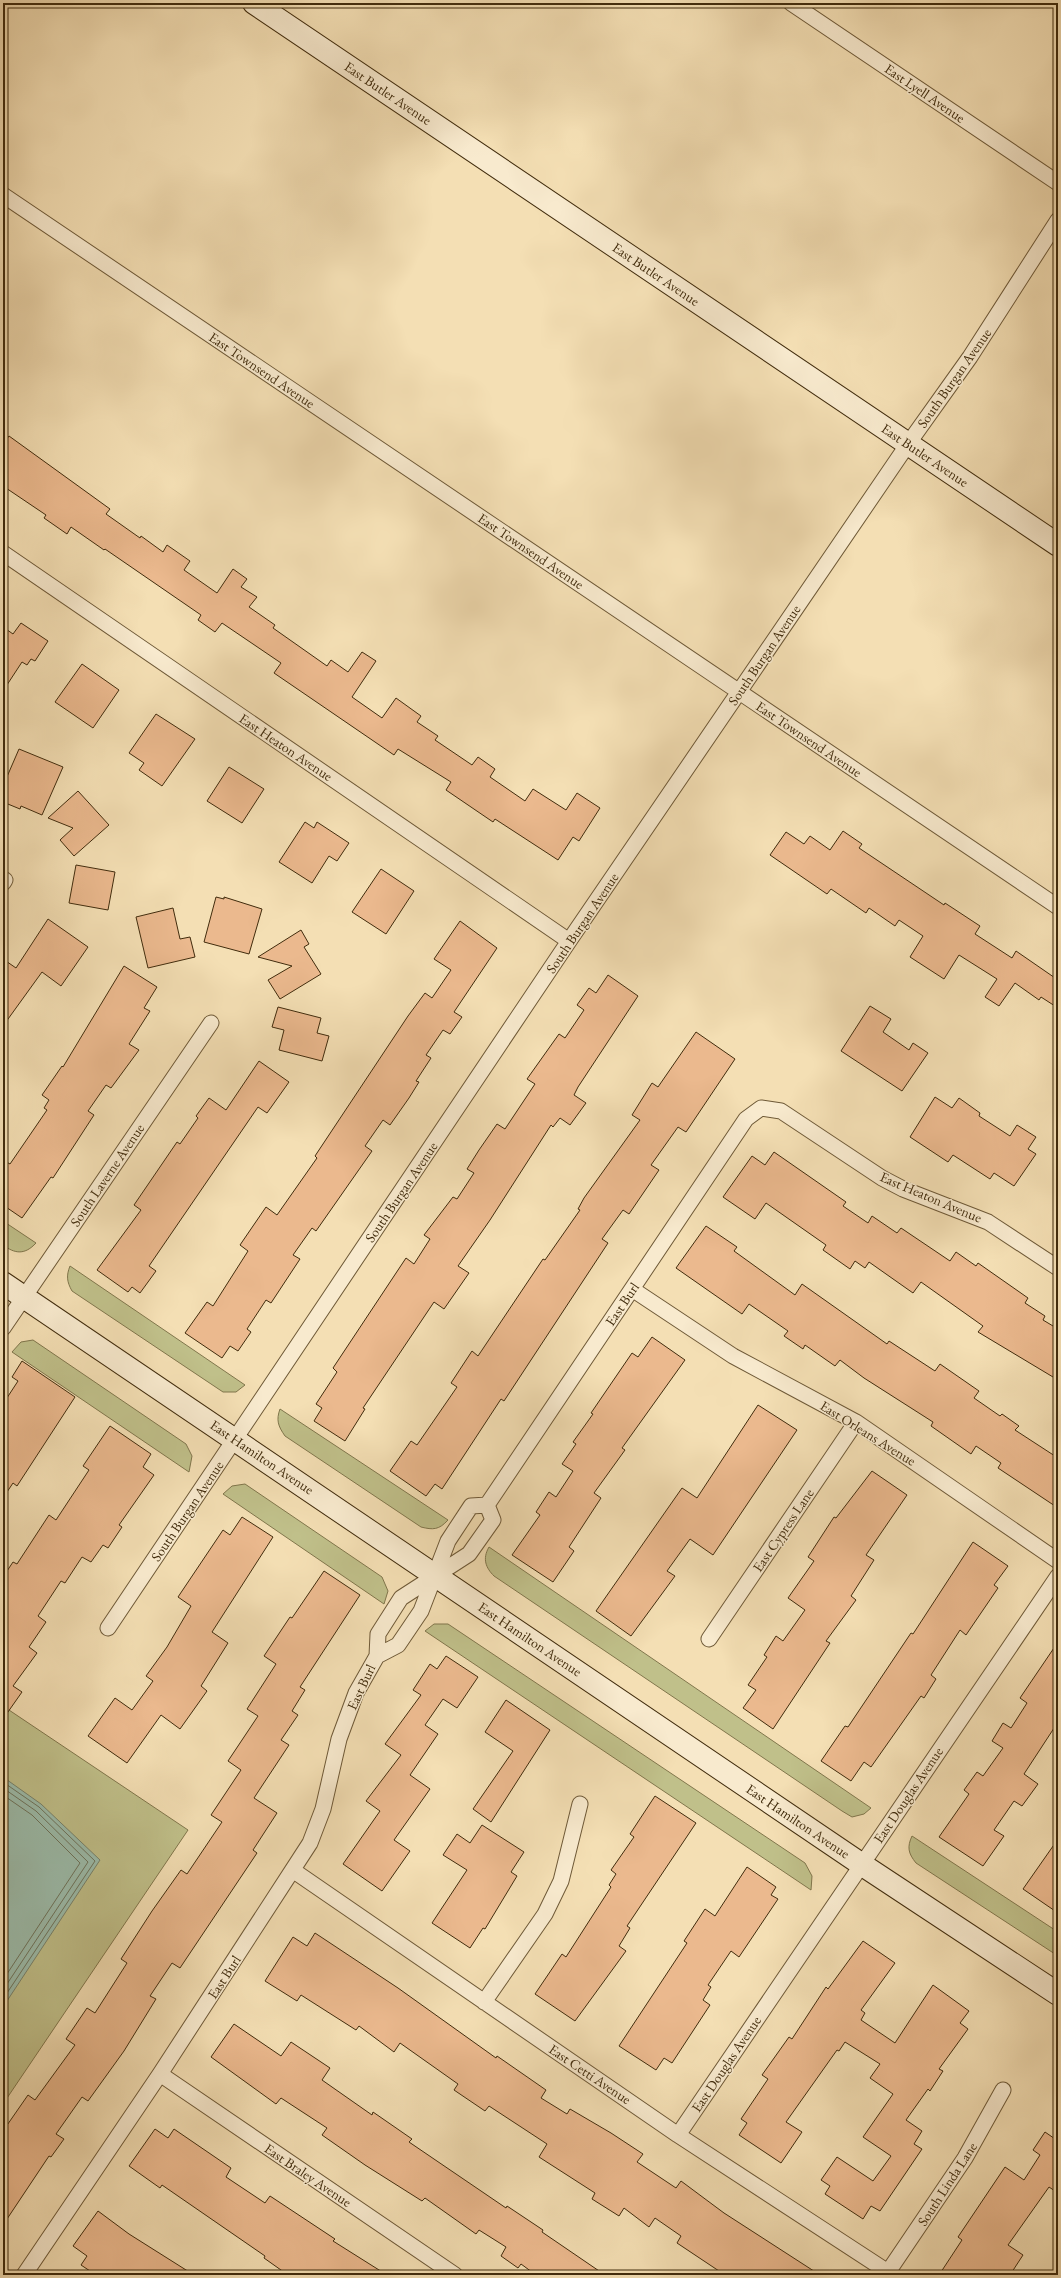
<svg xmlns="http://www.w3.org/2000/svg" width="1061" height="2278" viewBox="0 0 1061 2278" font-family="'EB Garamond',serif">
<rect width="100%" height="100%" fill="#f4dfb4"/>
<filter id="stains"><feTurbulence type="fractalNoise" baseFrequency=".005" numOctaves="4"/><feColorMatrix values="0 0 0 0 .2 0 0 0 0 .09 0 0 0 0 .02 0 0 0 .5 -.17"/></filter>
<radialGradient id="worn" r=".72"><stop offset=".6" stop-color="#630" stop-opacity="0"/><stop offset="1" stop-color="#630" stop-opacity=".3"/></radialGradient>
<!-- green -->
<path fill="#c0c08a" stroke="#80764c" d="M3,1221L36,1243C25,1255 15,1254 3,1245Z
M70,1266L245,1385L236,1392H223L72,1291C67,1282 66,1276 70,1266Z
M33,1340L186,1444L192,1456L189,1472L12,1352L21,1342Z
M280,1409L448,1520C439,1530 433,1530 421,1527L285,1436C278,1426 276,1420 280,1409Z
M245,1484L382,1577L388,1591L384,1604L223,1494L232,1486Z
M489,1547L871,1808L864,1814L852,1817L842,1811L494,1576C486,1568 482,1559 489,1547Z
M434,1624H448L805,1863L812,1876L811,1890L425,1631Z
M3,1706L188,1830L3,2104Z
M912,1836L1058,1932V1956L916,1863C908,1853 907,1847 912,1836Z"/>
<!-- water -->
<path fill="#9cbdac" stroke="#78836c" d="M3,1777L41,1804L100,1860L3,2007Z"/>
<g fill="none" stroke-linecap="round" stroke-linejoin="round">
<!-- shore -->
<path stroke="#6e745c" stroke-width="1" d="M3,1782L39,1807L95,1861L3,1999
M3,1788L36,1811L88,1862L3,1990
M3,1795L32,1815L80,1863L3,1980"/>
</g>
<!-- building -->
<path fill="#ebb98e" stroke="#412c0d" d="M9,436L110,509L106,514L140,538L141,536L163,552L167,545L190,561L184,570L217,593L233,569L247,579L241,587L257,597L249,607L275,625L273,628L327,666L331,660L348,672L362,652L376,661L352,697L382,718L396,698L421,716L417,722L438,736L435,740L472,765L478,757L495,769L490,777L525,801L533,789L566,810L577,793L600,808L579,841L573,837L558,860L495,819L493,822L446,790L451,782L398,749L394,755L274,673L281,663L222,623L215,632L198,620L201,615L105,549L104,550L71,527L67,534L44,518L46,515L3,486V444Z
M21,623L48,641L35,661L31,659L27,665L22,662L3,691V627L13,634Z
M82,664L119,690L93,728L55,702Z
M156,714L195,739L162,786L139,770L144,763L129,753Z
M19,749L63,767L42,815L21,806L20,809L3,802V786Z
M229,767L264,789L242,823L207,801Z
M78,791L109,825L74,856L60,840L73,828L48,818Z
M305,822L314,828L317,822L349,843L337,861L329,856L312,883L279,862Z
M843,831L862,844L859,848L944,905L945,903L980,926L975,934L1012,958L1016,951L1058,980V1008L1041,997L1039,1000L1015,983L999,1006L985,997L997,979L959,955L944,979L910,957L923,936L899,920L895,926L869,908L866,913L831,889L827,894L770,855L786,832L804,844L810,836L830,850Z
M76,865L115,872L108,910L69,903Z
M381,869L414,891L386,934L352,912Z
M216,897L224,899V897L262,909L249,954L204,942Z
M173,908L180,939L190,937L195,957L148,968L136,917Z
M48,919L88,947L61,986L42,972L3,1026V959L16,968Z
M460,921L497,948L454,1012L462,1017L450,1034L443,1030L426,1055L431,1058L416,1081L419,1082L409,1098L390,1125L383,1120L365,1146L372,1151L316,1231L312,1228L293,1255L300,1259L271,1303L266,1300L247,1329L251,1332L238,1351L230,1346L222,1358L185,1333L207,1302L213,1306L248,1251L240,1245L266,1207L277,1215L317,1158L315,1156L408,1016L425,993L432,998L451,970L434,959Z
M301,930L309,944L304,947L321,974L280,999L268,980L292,966L258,957Z
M124,966L157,987L144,1008L150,1011L129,1044L139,1050L111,1088L106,1085L88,1111L94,1115L53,1178L51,1177L22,1218L3,1205V1160L10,1164L47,1110L44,1108L49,1100L42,1095L62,1066L63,1067Z
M608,975L638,996L578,1087L574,1095L586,1103L570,1125L560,1118L553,1127L551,1125L490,1220L458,1266L469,1273L444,1309L434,1302L363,1408L365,1409L345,1441L314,1421L322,1408L316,1404L337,1372L333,1368L406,1258L414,1264L430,1239L424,1235L453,1197L457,1199L474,1173L467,1169L479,1150L497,1124L505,1129L535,1084L527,1079L559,1034L565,1038L584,1010L577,1005L589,988L596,993Z
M870,1006L891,1019L883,1032L909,1050L913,1043L928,1053L902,1091L841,1051Z
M278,1007L321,1018L317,1033L329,1036L322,1061L279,1050L284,1030L272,1027Z
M696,1032L735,1059L686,1132L678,1127L651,1165L659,1170L629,1214L623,1210L602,1239L608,1243L504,1401L501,1399L442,1489L435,1484L426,1496L390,1471L411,1441L417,1445L457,1387L451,1383L472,1351L478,1356L543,1259L545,1260L580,1210L578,1209L584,1198L640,1120L632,1115L652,1083L658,1087Z
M259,1061L289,1082L267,1113L258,1107L149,1266L156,1271L140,1293L132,1287L128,1292L97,1270L141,1210L134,1205L177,1142L180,1144L198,1118L196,1116L209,1098L226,1110Z
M935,1097L952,1108L959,1098L980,1113L979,1116L1010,1136L1017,1125L1036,1137L1028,1149L1036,1154L1014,1186L994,1173L990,1179L953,1155L948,1162L910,1137Z
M774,1152L846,1202L843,1206L868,1223L872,1216L897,1233L901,1228L950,1261L956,1252L976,1266L978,1263L1028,1298L1025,1303L1045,1316L1043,1320L1058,1329V1380L978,1332L983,1326L921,1282L913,1293L869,1262L865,1268L855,1261L850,1269L823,1250L826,1245L766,1203L755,1219L723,1197L752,1156L765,1165Z
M706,1226L737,1247L734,1251L795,1295L802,1284L887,1344L889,1341L935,1371L940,1364L979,1391L974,1398L1000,1416L1002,1414L1019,1426L1015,1430L1058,1458V1508L998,1468L1001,1463L976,1446L971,1454L931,1426L933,1422L864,1378L840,1360L835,1366L805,1345L803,1349L784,1336L788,1331L749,1304L742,1314L676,1268Z
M652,1337L685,1360L622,1448L625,1450L594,1493L601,1498L569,1547L574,1551L553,1582L512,1555L540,1515L536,1512L549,1492L556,1497L573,1471L562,1464L576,1444L573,1442L593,1414L591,1413L632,1353L638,1357Z
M22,1361L75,1397L17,1486L13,1483L3,1498V1404L18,1381L12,1377Z
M758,1405L797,1430L713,1555L690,1539L667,1571L675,1576L631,1636L596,1611L682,1488L697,1498Z
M110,1426L151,1454L143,1467L154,1475L119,1525L122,1527L108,1548L103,1545L91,1562L82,1557L65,1583L61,1581L38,1616L46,1622L29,1647L37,1653L13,1686L22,1692L3,1719V1577L13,1562L17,1564L49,1515L56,1520L89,1470L83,1466Z
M872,1471L907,1495L866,1555L874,1560L851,1596L856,1600L826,1641L830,1643L773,1729L743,1708L756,1690L748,1685L767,1657L764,1655L776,1636L783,1641L805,1610L788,1598L814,1561L808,1557L834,1517L836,1518Z
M242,1517L273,1537L212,1632L228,1643L201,1686L207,1691L180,1729L161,1715L127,1763L88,1736L115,1698L132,1710L153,1681L146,1676L167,1647L191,1606L178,1597L223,1530L230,1535Z
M973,1542L1008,1566L994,1585L998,1588L966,1635L960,1630L931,1675L936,1679L924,1698L921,1696L871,1767L864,1762L851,1781L821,1761L845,1726L848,1727L911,1633L913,1634Z
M324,1571L360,1595L300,1687L305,1690L292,1711L298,1715L281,1740L289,1745L254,1798L277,1813L253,1850L257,1853L180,1968L172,1963L150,1996L156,1999L124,2051L88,2101L82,2097L56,2134L64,2139L51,2157L49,2156L3,2225V2131L28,2095L35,2100L75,2045L66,2039L87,2008L95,2013L127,1963L121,1959L152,1911L181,1870L187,1874L222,1822L211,1815L241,1770L228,1761L258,1716L247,1709L276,1664L264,1656L290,1617L292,1618Z
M1058,1642V1722L1024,1774L1038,1784L1022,1806L1014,1801L994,1830L1004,1836L983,1866L939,1837L969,1794L964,1790L977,1772L983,1776L1003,1748L992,1741L1003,1723L1011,1728L1027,1703L1020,1698Z
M446,1656L478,1677L457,1708L443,1699L425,1725L438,1734L410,1775L430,1789L394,1840L410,1851L382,1891L343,1864L380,1811L366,1801L401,1755L385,1744L421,1695L413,1690L430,1664L437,1669Z
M506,1700L550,1730L491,1822L473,1809L513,1751L485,1732Z
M655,1796L696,1823L627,1926L630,1928L619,1946L626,1951L575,2021L535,1994L562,1954L566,1957L611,1887L609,1885L616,1874L611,1870L634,1837L630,1834Z
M482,1825L524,1852L511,1872L517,1876L485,1929L483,1928L470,1948L432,1923L467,1870L443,1855L457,1834L470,1843Z
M1058,1839V1913L1023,1889Z
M747,1867L776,1887L771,1895L778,1899L739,1957L731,1951L708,1985L711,1987L703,2000L710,2005L672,2063L664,2058L656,2070L619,2046L687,1943L684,1941L705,1909L715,1916Z
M315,1933L398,1988L496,2058L497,2056L546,2090L541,2098L567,2114L570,2109L611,2133L643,2154L637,2162L676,2188L681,2181L724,2213L820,2275H725L677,2243L681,2236L655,2218L649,2227L624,2208L619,2216L592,2199L595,2193L539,2157L547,2144L489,2106L485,2111L454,2090L458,2084L400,2043L394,2052L359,2026L356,2030L301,1995L297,2001L265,1981L293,1937L307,1946Z
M863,1941L895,1963L861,2010L865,2013L861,2020L895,2043L933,1985L969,2011L960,2023L968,2029L939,2069L943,2071L930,2091L928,2089L906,2120L922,2131L914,2144L922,2149L880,2211L871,2206L863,2219L825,2194L830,2186L821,2180L837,2157L873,2181L891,2156L863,2137L893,2094L870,2078L880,2064L845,2042L839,2051L837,2050L786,2122L802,2132L781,2163L739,2135L747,2123L741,2119L768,2079L762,2075L789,2037L792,2039L826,1987L828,1989Z
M234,2024L281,2056L291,2042L330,2068L322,2080L372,2115L373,2112L412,2139L409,2142L506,2208L507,2206L543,2230L542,2232L605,2275H536L521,2264L518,2268L501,2256L506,2247L479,2230L476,2234L425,2198L422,2201L365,2165L322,2135L327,2128L281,2098L276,2104L211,2057Z
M155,2129L168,2138L174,2129L231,2168L226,2177L265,2203L270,2196L335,2239L333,2241L387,2275H288L264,2258L265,2256L162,2185L160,2188L129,2166Z
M1045,2132L1058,2141V2193L1049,2187L1008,2245L1023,2255L1010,2275H939L962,2240L958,2237L1005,2167L1024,2180L1040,2155L1033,2150Z
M98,2211L129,2234L194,2275H96L81,2265L87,2256L73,2246Z"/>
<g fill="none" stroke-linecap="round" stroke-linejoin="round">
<defs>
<path id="street" d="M791,3L1058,183
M3,195L1058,907
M3,553L569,941
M3,883L5,880
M632,1289L733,1356L856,1422L1058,1561
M3,1328L211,1023
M487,1505L746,1119L761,1108L781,1111L882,1178L903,1189L988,1222L1058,1268
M108,1628L569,941L908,444L970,357L1058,220
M709,1639L856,1422
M377,1656L398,1645L421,1611L448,1541L471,1506L487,1505
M294,1871L678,2135L888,2272
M484,2002L545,1914L561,1881L580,1804
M160,2074L455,2275
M678,2135L1058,1576
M24,2275L160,2074L310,1843L323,1809L339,1739L356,1693L377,1656L378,1634L401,1598L469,1554L493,1520L487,1505
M886,2275L965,2158L1003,2090"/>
<path id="secondary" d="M254,3L1058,545
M3,1283L861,1864L1058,1994"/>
</defs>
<!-- street casing -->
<use href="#street" stroke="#6e5937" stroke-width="17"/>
<!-- secondary casing -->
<use href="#secondary" stroke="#412c0d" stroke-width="24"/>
<!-- street -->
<use href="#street" stroke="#f8eace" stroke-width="15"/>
<!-- secondary -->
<use href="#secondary" stroke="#f8eace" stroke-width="22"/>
</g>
<g text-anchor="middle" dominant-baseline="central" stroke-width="3" stroke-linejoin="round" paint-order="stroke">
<!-- street labels -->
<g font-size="14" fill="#412c0d" stroke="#f8eace">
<text transform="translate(388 93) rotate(34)">East Butler Avenue</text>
<text transform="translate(925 93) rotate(34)">East Lyell Avenue</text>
<text transform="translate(656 274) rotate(34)">East Butler Avenue</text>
<text transform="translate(262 370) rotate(34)">East Townsend Avenue</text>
<text transform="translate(954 378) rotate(-55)">South Burgan Avenue</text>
<text transform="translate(925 455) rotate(34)">East Butler Avenue</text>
<text transform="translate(531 551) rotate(34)">East Townsend Avenue</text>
<text transform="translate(764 655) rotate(-56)">South Burgan Avenue</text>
<text transform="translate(809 739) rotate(34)">East Townsend Avenue</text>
<text transform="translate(286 747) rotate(34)">East Heaton Avenue</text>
<text transform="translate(582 923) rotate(-56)">South Burgan Avenue</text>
<text transform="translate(107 1175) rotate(-56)">South Laverne Avenue</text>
<text transform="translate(401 1192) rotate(-56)">South Burgan Avenue</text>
<text transform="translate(931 1197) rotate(23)">East Heaton Avenue</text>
<text transform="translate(622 1304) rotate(-56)">East Burl</text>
<text transform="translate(868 1433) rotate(32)">East Orleans Avenue</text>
<text transform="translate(262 1457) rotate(34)">East Hamilton Avenue</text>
<text transform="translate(187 1511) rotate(-56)">South Burgan Avenue</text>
<text transform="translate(783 1530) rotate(-56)">East Cypress Lane</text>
<text transform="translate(530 1639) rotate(34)">East Hamilton Avenue</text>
<text transform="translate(361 1687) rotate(-65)">East Burl</text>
<text transform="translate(908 1795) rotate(-56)">East Douglas Avenue</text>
<text transform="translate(798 1821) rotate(34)">East Hamilton Avenue</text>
<text transform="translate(224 1977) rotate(-57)">East Burl</text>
<text transform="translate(726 2064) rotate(-56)">East Douglas Avenue</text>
<text transform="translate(590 2074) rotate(34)">East Cetti Avenue</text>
<text transform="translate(308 2175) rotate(34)">East Braley Avenue</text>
<text transform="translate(947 2184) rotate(-57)">South Linda Lane</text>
</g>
</g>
<!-- margin -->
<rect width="1061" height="2278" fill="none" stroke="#f4dfb4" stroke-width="16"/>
<rect x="4" y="4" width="1053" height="2270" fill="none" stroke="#412c0d" stroke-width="2"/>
<rect x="8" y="8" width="1045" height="2262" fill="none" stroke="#412c0d"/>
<rect width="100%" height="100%" filter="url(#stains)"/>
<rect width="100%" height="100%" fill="url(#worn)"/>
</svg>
